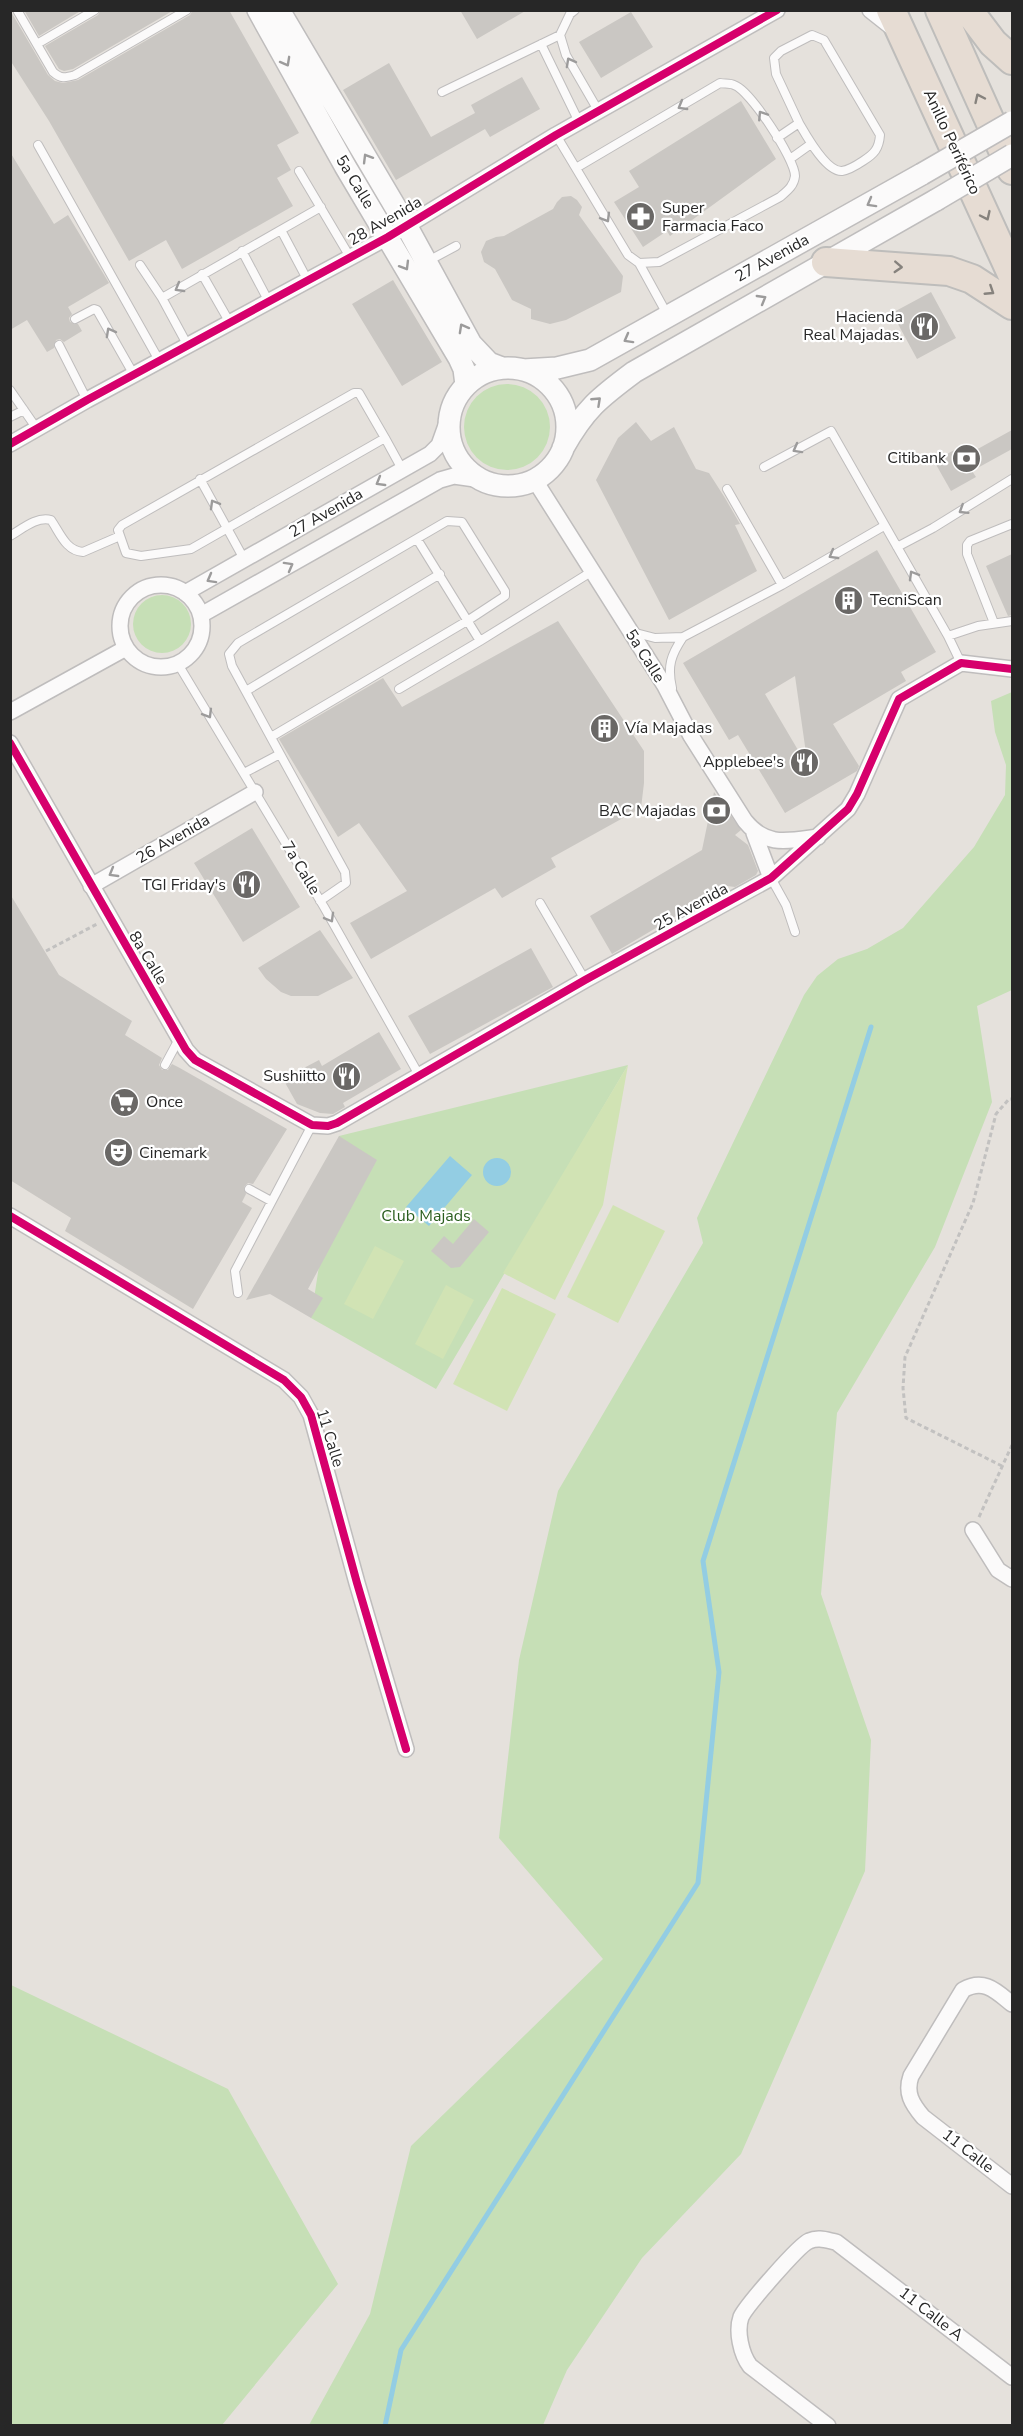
<svg xmlns="http://www.w3.org/2000/svg" width="1023" height="2436" viewBox="0 0 1023 2436" font-family="'Nunito Sans',sans-serif">
<rect width="100%" height="100%" fill="#e5e1dc"/>
<!-- green -->
<path fill="#c6dfb6" d="M464 427a43 43 0 1 1 86 0a43 43 0 1 1-86 0Z
M133 624a29 29 0 1 1 58 0a29 29 0 1 1-58 0Z
M1012,692V990L977,1006L992,1102L935,1247L837,1413L821,1594L871,1740L865,1871L741,2154L642,2258L567,2370L543,2425H309L370,2314L411,2146L603,1959L499,1838L519,1660L558,1491L703,1243L697,1218L804,995L817,976L838,959L867,949L903,928L974,847L1005,795L1006,765L995,732L991,701Z
M628,1065L436,1389L311,1318L339,1136Z
M11,1985L228,2089L338,2284L222,2425H11Z"/>
<!-- pitch -->
<path fill="#d1e3b4" d="M628,1065L603,1205L555,1300L503,1273Z
M613,1205L665,1231L618,1323L567,1297Z
M375,1246L404,1261L373,1319L344,1304Z
M446,1285L474,1300L443,1359L415,1344Z
M502,1288L556,1314L507,1411L453,1384Z"/>
<!-- water -->
<path fill="#93cde3" d="M450,1156L472,1175L429,1226L406,1207Z
M483 1172a14 14 0 1 1 28 0a14 14 0 1 1-28 0Z"/>
<g fill="none" stroke-linecap="round" stroke-linejoin="round">
<!-- stream -->
<path stroke="#93cde3" stroke-width="5" d="M385,2426L401,2350L698,1883L719,1672L703,1561L871,1027"/>
</g>
<!-- building -->
<path fill="#cac7c3" fill-rule="evenodd" d="M10,10L48,75L55,81L63,83L78,80L190,15L193,10H229L299,133L277,145L291,170L277,178L293,206L182,269L166,240L129,261L49,121L10,60Z
M24,10H82L39,36Z
M101,10H174L73,69L64,71L59,69L45,46L98,15Z
M460,10H527L477,39Z
M631,12L653,47L601,78L579,42Z
M389,63L431,137L475,113L471,105L522,77L540,109L490,137L485,129L396,180L343,90Z
M741,101L776,159L670,236L667,231L643,247L614,202L639,187L629,171Z
M10,152L54,224L68,215L109,283L68,307L72,314L69,318L70,322L78,324L82,331L64,342L60,339L56,340L54,348L47,352L27,320L10,330Z
M571,196L577,200L582,207L579,215L623,276L621,292L566,320L550,324L531,319V309L512,300L495,269L484,262L481,252L486,241L496,237L504,236L553,209L557,202L562,197Z
M393,280L442,362L402,386L352,304Z
M931,292L956,338L917,359L892,313Z
M636,422L651,441L674,427L696,469L709,473L725,498L740,524L735,525L757,571L669,620L596,480L618,438Z
M1012,430V449L972,471L976,477L951,491L934,461L960,447L965,456Z
M877,550L936,652L901,672L906,681L833,724L859,766L857,771L785,813L738,735L729,740L683,663ZM795,676L808,767L765,694Z
M1012,554V615L1008,616L986,566Z
M558,621L644,751V783L641,808L551,858L556,867L502,898L495,888L371,959L350,923L407,891L359,823L338,837L279,739L383,678L402,707Z
M714,792L741,830L735,835L748,845L758,871L756,875L735,887L727,886L612,954L590,916L702,850Z
M252,828L300,907L243,942L194,863Z
M10,894L59,975L132,1021L125,1035L162,1058L159,1065L162,1070H168L172,1064L178,1067L287,1129L253,1184L248,1183L244,1187L246,1194L242,1202L252,1208L193,1309L65,1231L71,1218L10,1180Z
M320,930L353,978L318,996H291L281,992L266,979L258,968Z
M531,948L553,987L430,1054L408,1016Z
M379,1032L401,1069L343,1103L345,1107L333,1114L320,1113L297,1104L283,1079L319,1060L322,1066Z
M339,1136L377,1160L308,1289L323,1298L311,1318L270,1294L246,1300Z
M474,1219L489,1232L460,1267L451,1268L431,1251L444,1236L453,1244Z"/>
<g fill="none" stroke-linecap="round" stroke-linejoin="round">
<defs>
<path id="lane" d="M17,10L53,72C61,79 65,78 75,75L187,10
M575,10L570,14L560,35L566,55L599,112
M37,44L95,10
M541,44L579,122
M442,92L560,35
M556,135L628,255L639,263L667,314
M777,138L799,123L776,74L774,58L781,51L812,35L824,40L880,135C879,149 874,154 863,161C857,165 849,170 842,171C826,172 806,135 799,123
M38,145L160,362
M790,159L811,144
M576,168L720,83C724,84 730,83 734,85C750,90 795,159 795,176C794,186 787,191 780,197L659,262L639,263
M299,171L350,257
M281,230L308,281
M242,251L269,302
M428,261L456,246
M140,265L162,298L188,346
M202,274L230,323
M162,298L321,207
M75,319L94,309L97,310L134,375
M59,345L87,400
M10,390L37,429
M354,393H359L385,438L191,549L141,556L126,553L118,530L122,525Z
M10,417L24,410
M385,438L402,469
M764,467L831,431L948,636L961,663
M200,479L244,559
M727,489L782,585
M10,536C22,529 37,516 51,520C60,533 66,551 83,552L120,536
M417,539L480,641L591,572
M897,547L933,528L1012,479
M994,623L967,554V545L970,541L1012,524
M632,632L655,638L683,637L782,585L884,526
M948,636L978,626L1012,621
M178,664L324,907L419,1075
M672,688C667,666 671,655 683,637
M399,689L480,641
M246,691L440,574
M271,737L467,621L505,596V591L462,522L447,521L238,643L229,654L232,666L280,754L345,872L346,883L320,901
M244,773L280,754
M771,878L786,905L795,932
M540,903L585,980
M165,1065L179,1039
M249,1189L271,1201
M238,1293L235,1271L312,1125"/>
<path id="street" d="M870,10L894,29
M10,444L87,400L388,237L556,135L777,10
M534,479L665,686L691,736L745,821C766,847 787,841 818,837
M120 626a41 41 0 1 1 82 0a41 41 0 1 1-82 0Z
M185,593L430,454L439,445L449,417
M201,615L440,480L454,476L482,480
M10,712L126,648
M10,743L186,1050L195,1060L312,1125L328,1126L337,1123L585,980L771,878L848,809L857,794L899,699L961,663L1012,669
M754,833L771,878
M91,886L255,792
M10,1216L284,1380L301,1397L311,1415L357,1583L406,1749
M973,1530L998,1570L1012,1579
M1012,2004C996,1991 984,1978 963,1990L911,2076C905,2093 912,2104 923,2117L1012,2186
M828,2426L750,2366C741,2354 736,2331 741,2317C746,2306 799,2245 809,2241C818,2237 826,2240 836,2242L1012,2377"/>
<path id="secondary" d="M258,10L345,166L459,358L464,369L466,385
M279,10L406,225L471,344L489,363L502,368
M449 427a59 59 0 1 1 118 0a59 59 0 1 1-118 0Z
M523,370L557,368L590,360L922,174
M563,448C585,409 599,398 634,372L936,200"/>
<path id="highway" d="M891,10L1012,274
M940,10L1012,170
M968,10L993,43L1012,60
M826,262L949,271L972,279L1012,305"/>
</defs>
<!-- lane casing -->
<use href="#lane" stroke="#bfbdbd" stroke-width="10"/>
<!-- street casing -->
<use href="#street" stroke="#bfbdbd" stroke-width="18"/>
<!-- secondary casing -->
<use href="#secondary" stroke="#bfbdbd" stroke-width="24"/>
<!-- highway casing -->
<use href="#highway" stroke="#bebdbb" stroke-width="32"/>
<!-- path -->
<path stroke="#c2c1c0" stroke-width="3" stroke-dasharray="4.5 3" stroke-linecap="butt" d="M46,951L97,924
M1002,1466L906,1418L903,1388L905,1357L973,1203L996,1114L1009,1099H1012
M979,1517L1012,1445"/>
<!-- lane -->
<use href="#lane" stroke="#fbfafa" stroke-width="8"/>
<!-- street -->
<use href="#street" stroke="#fbfafa" stroke-width="15"/>
<!-- secondary -->
<use href="#secondary" stroke="#fbfafa" stroke-width="21"/>
<!-- highway -->
<use href="#highway" stroke="#e6dcd3" stroke-width="28"/>
<defs>
<path id="secondary-bridge" d="M922,174L1012,122
M936,200L1012,155"/>
</defs>
<!-- secondary-bridge casing -->
<use href="#secondary-bridge" stroke="#bfbdbd" stroke-width="24" stroke-linecap="butt"/>
<!-- secondary-bridge -->
<use href="#secondary-bridge" stroke="#fbfafa" stroke-width="21"/>
<defs>
<path id="cycleway" d="M10,444L87,400L388,237L556,135L777,10
M10,743L186,1050L195,1060L312,1125L328,1126L337,1123L585,980L771,878L848,809L857,794L899,699L961,663L1012,669
M10,1216L284,1380L301,1397L311,1415L357,1583L406,1749"/>
</defs>
<!-- cycleway casing -->
<use href="#cycleway" stroke="#fff" stroke-width="11"/>
<!-- cycleway -->
<use href="#cycleway" stroke="#d6006c" stroke-width="8"/>
</g>
<!-- one-way arrows -->
<defs><path id="oneway-chevron" d="M-2-3.5L2.5 0L-2 3.5" fill="none" stroke-width="1.6" stroke-linecap="round" stroke-linejoin="round" transform="scale(1.5)"/></defs>
<g stroke="#9c9b9b">
<use href="#oneway-chevron" transform="translate(286 62) rotate(61)"/>
<use href="#oneway-chevron" transform="translate(570 62) rotate(-119)"/>
<use href="#oneway-chevron" transform="translate(682 106) rotate(150)"/>
<use href="#oneway-chevron" transform="translate(762 115) rotate(-123)"/>
<use href="#oneway-chevron" transform="translate(367 158) rotate(-121)"/>
<use href="#oneway-chevron" transform="translate(871 203) rotate(151)"/>
<use href="#oneway-chevron" transform="translate(606 218) rotate(59)"/>
<use href="#oneway-chevron" transform="translate(405 266) rotate(59)"/>
<use href="#oneway-chevron" transform="translate(179 288) rotate(150)"/>
<use href="#oneway-chevron" transform="translate(762 299) rotate(-30)"/>
<use href="#oneway-chevron" transform="translate(463 328) rotate(-119)"/>
<use href="#oneway-chevron" transform="translate(110 332) rotate(-119)"/>
<use href="#oneway-chevron" transform="translate(628 339) rotate(151)"/>
<use href="#oneway-chevron" transform="translate(597 401) rotate(-43)"/>
<use href="#oneway-chevron" transform="translate(797 449) rotate(151)"/>
<use href="#oneway-chevron" transform="translate(380 482) rotate(150)"/>
<use href="#oneway-chevron" transform="translate(214 504) rotate(-120)"/>
<use href="#oneway-chevron" transform="translate(963 510) rotate(148)"/>
<use href="#oneway-chevron" transform="translate(833 555) rotate(150)"/>
<use href="#oneway-chevron" transform="translate(289 566) rotate(-29)"/>
<use href="#oneway-chevron" transform="translate(913 575) rotate(-120)"/>
<use href="#oneway-chevron" transform="translate(211 579) rotate(151)"/>
<use href="#oneway-chevron" transform="translate(208 714) rotate(59)"/>
<use href="#oneway-chevron" transform="translate(113 873) rotate(150)"/>
<use href="#oneway-chevron" transform="translate(330 918) rotate(60)"/>
</g>
<g stroke="#86827d">
<use href="#oneway-chevron" transform="translate(979 98) rotate(-115)"/>
<use href="#oneway-chevron" transform="translate(986 216) rotate(65)"/>
<use href="#oneway-chevron" transform="translate(898 267) rotate(3)"/>
<use href="#oneway-chevron" transform="translate(990 291) rotate(33)"/>
</g>
<!-- icons -->
<defs>
<symbol id="pharmacy-disc" viewBox="-11 -11 22 22"><circle r="9.5" fill="#6a6866" stroke="#fff"/><path d="M-2-6h4v4h4v4h-4v4h-4v-4h-4v-4h4Z" fill="#fff"/></symbol>
<symbol id="restaurant-disc" viewBox="-11 -11 22 22"><circle r="9.5" fill="#6a6866" stroke="#fff"/><path d="M-5-6h1v4h1v-4h1v4h1v-4h1v5L-1.5 .5V6h-2V.5L-5-1ZM5-6V6H3V1.5H1.5Q1.5-4 5-6Z" fill="#fff"/></symbol>
<symbol id="bank-disc" viewBox="-11 -11 22 22"><circle r="9.5" fill="#6a6866" stroke="#fff"/><path d="M-6-4H6V4H-6ZM0-2.3a2.3 2.3 0 1 0 0 4.6a2.3 2.3 0 1 0 0-4.6Z" fill="#fff"/></symbol>
<symbol id="building-disc" viewBox="-11 -11 22 22"><circle r="9.5" fill="#6a6866" stroke="#fff"/><path d="M-4-6H4V6H1V3H-1V6H-4ZM-2.5-4.3h1.7v1.8h-1.7ZM.8-4.3h1.7v1.8H.8ZM-2.5-1h1.7V.8h-1.7ZM.8-1h1.7V.8H.8Z" fill="#fff"/></symbol>
<symbol id="supermarket-disc" viewBox="-11 -11 22 22"><circle r="9.5" fill="#6a6866" stroke="#fff"/><path d="M-6-5.5h2.5l.6 2H6L4.5 2H-2.5L-4.4-4H-6ZM-1.5 3.2a1.3 1.3 0 1 0 .1 0ZM3 3.2a1.3 1.3 0 1 0 .1 0Z" fill="#fff"/></symbol>
<symbol id="theatre-disc" viewBox="-11 -11 22 22"><circle r="9.5" fill="#6a6866" stroke="#fff"/><path d="M-5-5.5Q0-4 5-5.5V0Q5 5 0 6Q-5 5-5 0ZM-3.3-2.5H-1v1.5H-3.3ZM1-2.5H3.3v1.5H1ZM-2.8 1Q0 5.5 2.8 1Z" fill="#fff"/></symbol>
</defs>
<g fill-rule="evenodd">
<use href="#pharmacy-disc" x="624" y="200" width="33" height="33"/>
<use href="#restaurant-disc" x="908" y="310" width="33" height="33"/>
<use href="#bank-disc" x="950" y="442" width="33" height="33"/>
<use href="#building-disc" x="832" y="584" width="33" height="33"/>
<use href="#building-disc" x="588" y="712" width="33" height="33"/>
<use href="#restaurant-disc" x="788" y="746" width="33" height="33"/>
<use href="#bank-disc" x="700" y="794" width="33" height="33"/>
<use href="#restaurant-disc" x="230" y="868" width="33" height="33"/>
<use href="#restaurant-disc" x="330" y="1060" width="33" height="33"/>
<use href="#supermarket-disc" x="108" y="1086" width="33" height="33"/>
<use href="#theatre-disc" x="102" y="1136" width="33" height="33"/>
</g>
<g text-anchor="middle" dominant-baseline="central" stroke-width="4.5" stroke-linejoin="round" paint-order="stroke">
<!-- street labels -->
<g font-size="16" fill="#272727" stroke="#fff">
<text transform="translate(952 142) rotate(65)">Anillo Periférico</text>
<text transform="translate(355 182) rotate(59)">5a Calle</text>
<text transform="translate(385 221) rotate(-30)">28 Avenida</text>
<text transform="translate(772 258) rotate(-29)">27 Avenida</text>
<text transform="translate(326 513) rotate(-30)">27 Avenida</text>
<text transform="translate(645 656) rotate(58)">5a Calle</text>
<text transform="translate(173 839) rotate(-30)">26 Avenida</text>
<text transform="translate(301 868) rotate(59)">7a Calle</text>
<text transform="translate(691 907) rotate(-29)">25 Avenida</text>
<text transform="translate(148 958) rotate(59)">8a Calle</text>
<text transform="translate(330 1438) rotate(73)">11 Calle</text>
<text transform="translate(968 2151) rotate(38)">11 Calle</text>
<text transform="translate(931 2314) rotate(38)">11 Calle A</text>
</g>
<!-- poi labels -->
<g font-size="16" fill="#272727" stroke="#fff" text-anchor="end">
<text x="662" y="208" text-anchor="start">Super<tspan x="662" dy="18">Farmacia Faco</tspan></text>
<text x="903" y="317">Hacienda<tspan x="903" dy="18">Real Majadas.</tspan></text>
<text x="946" y="458">Citibank</text>
<text x="870" y="600" text-anchor="start">TecniScan</text>
<text x="625" y="728" text-anchor="start">Vía Majadas</text>
<text x="784" y="762">Applebee's</text>
<text x="696" y="811">BAC Majadas</text>
<text x="226" y="885">TGI Friday's</text>
<text x="326" y="1076">Sushiitto</text>
<text x="146" y="1102" text-anchor="start">Once</text>
<text x="139" y="1153" text-anchor="start">Cinemark</text>
</g>
<!-- park labels -->
<g font-size="16" fill="#295d1d" stroke="#fff">
<text x="426" y="1216">Club Majads</text>
</g>
</g>
<!-- border -->
<rect width="1023" height="2436" fill="none" stroke="#272727" stroke-width="24"/>
</svg>
